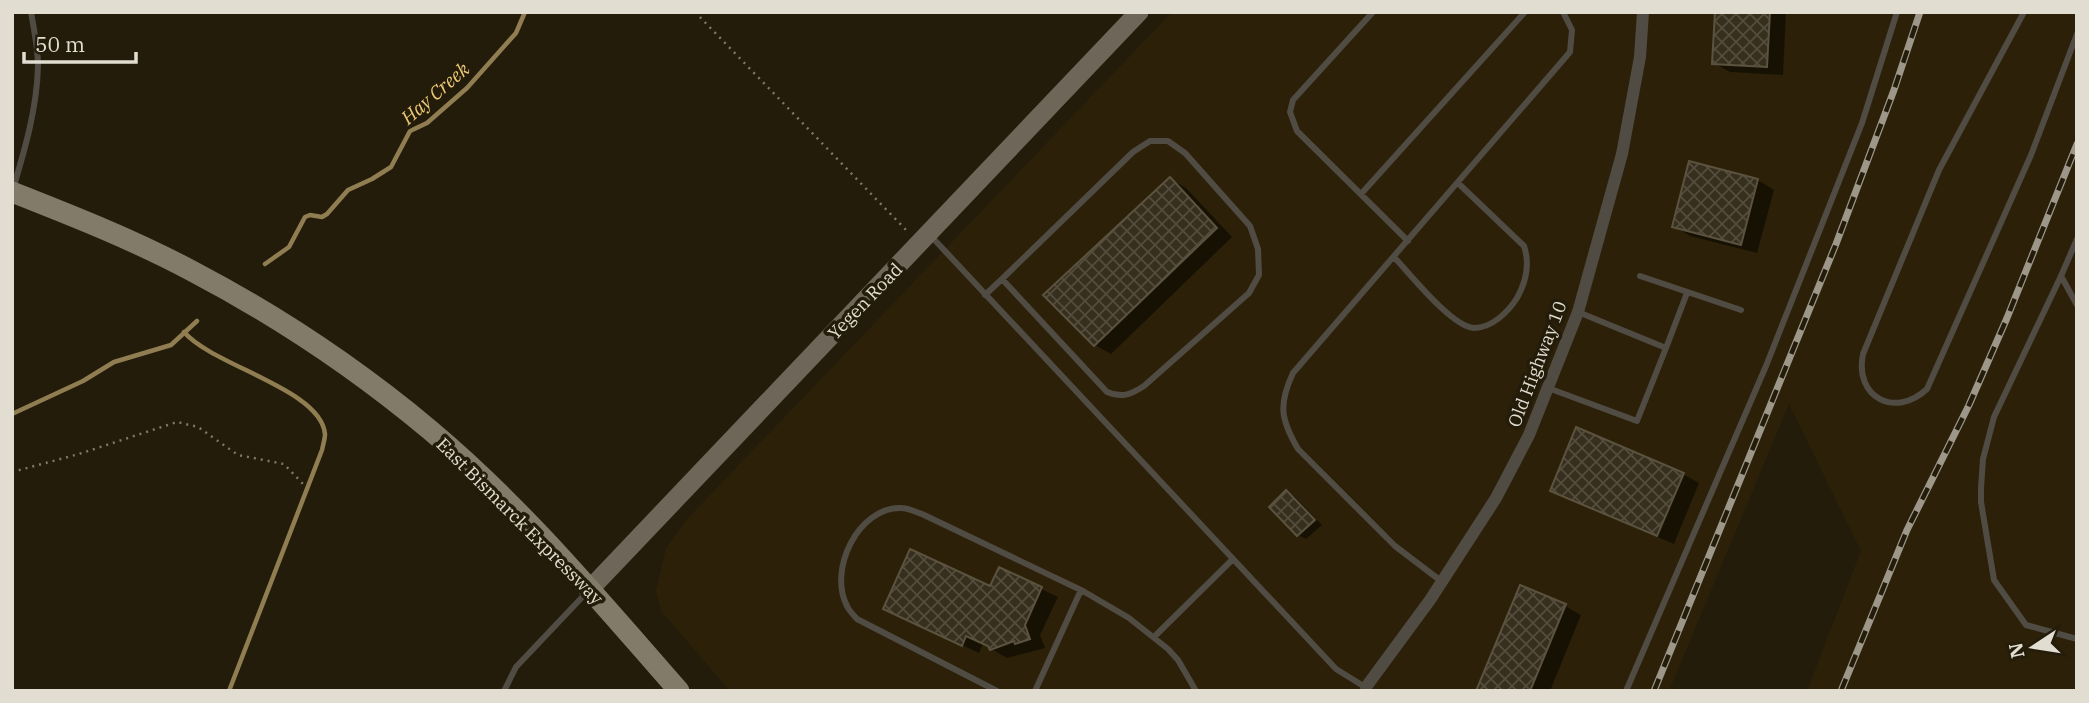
<svg xmlns="http://www.w3.org/2000/svg" width="2089" height="703" viewBox="0 0 2089 703" font-family="'IBM Plex Serif',serif">
<defs>
<pattern id="building-cross-hatch" width="8" height="8" patternUnits="userSpaceOnUse" patternTransform="scale(1.75)"><rect width="8" height="8" fill="#372f1d"/><path d="M0 0l8 8M0 8l8-8" fill="none" stroke="#544d3d"/></pattern>
</defs>
<rect width="100%" height="100%" fill="#241c0a"/>
<!-- built -->
<path fill="#2c2108" d="M1172,12H2077V691H1807L1861,551L1789,404L1669,691H730L661,611L656,591L666,548L688,518Z"/>
<!-- shadow -->
<path fill="#0007" d="M1716,12H1786L1783,75L1730,72L1714,63Z
M1170,179L1186,188L1232,237L1111,354L1095,345Z
M1758,180L1774,190L1757,253L1690,236L1674,226Z
M1683,474L1699,483L1674,544L1568,499L1552,490Z
M1286,492L1294,496L1322,525L1306,539L1298,535L1271,507Z
M1000,569L1058,597L1040,635L1045,648L1007,658L983,644L979,653L901,617L991,588Z
M1565,606L1581,615L1550,691H1478Z"/>
<g fill="none" stroke-linecap="round" stroke-linejoin="round">
<!-- stream -->
<path stroke="#907e52" stroke-width="4.5" d="M265,264L289,247L305,217L310,215L322,217L327,214L348,190L372,179L391,167L410,131L427,123L467,88L516,33L525,12
M184,332C213,366 321,389 325,434C325,439 323,445 322,450L229,691
M12,414L83,381L114,362L171,345L197,321"/>
</g>
<!-- building -->
<path fill="url(#building-cross-hatch)" stroke="#5b523f" stroke-width="2" d="M1715,12H1770L1767,67L1712,64Z
M1689,161L1758,179L1741,245L1672,227Z
M1170,177L1217,228L1094,346L1043,295Z
M1576,427L1684,473L1657,536L1550,491Z
M1286,490L1315,520L1297,536L1269,507Z
M910,549L990,586L999,567L1042,587L1025,625L1030,639L1015,644L1014,641L990,650L988,646L966,636L962,646L883,609Z
M1520,585L1566,604L1530,691H1476Z"/>
<g fill="none" stroke-linecap="round" stroke-linejoin="round">
<!-- path -->
<path stroke="#7f7969" stroke-width="2.5" stroke-dasharray="2 5" stroke-linecap="butt" d="M695,12L907,231
M12,472L79,454L177,422L198,427L238,455L284,464L303,484"/>
<!-- lane -->
<path stroke="#504c44" stroke-width="6" d="M1373,12L1293,100L1290,112L1297,131L1408,241
M2024,12L1939,170L1863,354C1854,397 1895,419 1927,389L2031,155L2077,34
M13,189C25,149 37,108 38,66C38,48 34,30 31,12
M1361,194L1525,12
M930,235L1336,669L1365,687
M2077,239L2061,276L1994,417L1983,459L1981,488V502L1994,580L2026,625L2077,639
M1394,257C1410,274 1452,327 1474,328C1492,328 1508,312 1517,298C1526,282 1530,264 1524,246L1458,183
M1640,276L1741,310
M2061,276L2077,305
M985,295L1002,279L1133,152L1150,141H1168L1185,153L1250,226L1258,249L1259,275L1249,293L1144,386C1130,395 1122,398 1107,392L1002,279
M1666,348L1687,293
M1548,388L1637,421L1666,348L1578,312
M1441,581L1395,546L1298,449C1281,420 1278,405 1293,373L1570,52L1572,30L1563,12
M1155,636L1233,559
M504,691L516,667L588,591
M997,691L857,619C854,615 849,611 847,606C828,570 858,507 901,508C908,508 916,512 922,514L1083,591L1129,618L1168,649L1178,660L1196,691
M1035,691L1081,590
M1626,691L1766,366L1862,123L1897,12"/>
<!-- street -->
<path stroke="#504c44" stroke-width="12" d="M1366,687L1430,600L1496,498L1529,435L1578,312L1622,154L1640,57L1643,12"/>
<!-- secondary -->
<path stroke="#6d6659" stroke-width="19" d="M590,589L1139,12"/>
<!-- primary -->
<path stroke="#837b69" stroke-width="21" d="M12,192C73,216 134,240 192,271C276,315 357,369 430,430C522,507 600,601 679,691"/>
<defs>
<path id="rail" d="M1654,691L1836,244L1894,90L1920,12
M1841,691L1907,530L1969,405L2007,318L2077,144"/>
</defs>
<!-- rail casing -->
<use href="#rail" stroke="#9d9789" stroke-width="7"/>
<!-- rail -->
<use href="#rail" stroke="#241c0a" stroke-width="4.5" stroke-dasharray="13" stroke-linecap="butt"/>
</g>
<g text-anchor="middle" dominant-baseline="central" stroke-width="7" stroke-linejoin="round" paint-order="stroke">
<!-- street labels -->
<g font-size="18" fill="#e2ddd1" stroke="#241c0a">
<text transform="translate(865 301) rotate(-46)">Yegen Road</text>
<text transform="translate(1537 364) rotate(-69)">Old Highway 10</text>
<text transform="translate(520 521) rotate(45)">East Bismarck Expressway</text>
</g>
<!-- water labels -->
<g font-size="19" font-style="italic" fill="#eec976" stroke="#241c0a">
<text transform="translate(435 93) rotate(-41)">Hay Creek</text>
</g>
</g>
<!-- border -->
<rect width="2089" height="703" fill="none" stroke="#e2ddd1" stroke-width="28"/>
<!-- north arrow -->
<g transform="translate(2033 647) rotate(258)" stroke="#241c0a" stroke-width="5" paint-order="stroke">
<path d="M0-5L12 26L0 18L-12 26Z" fill="#e2ddd1"/>
<text y="-10" font-size="19" font-weight="bold" text-anchor="middle" fill="#e2ddd1">N</text>
</g>
<!-- scale -->
<path d="M24 52v10h112v-10" fill="none" stroke="#e2ddd1" stroke-width="3.5"/>
<text x="35" y="52" font-size="21" fill="#e2ddd1" stroke="#241c0a" stroke-width="5" paint-order="stroke">50 m</text>
</svg>
